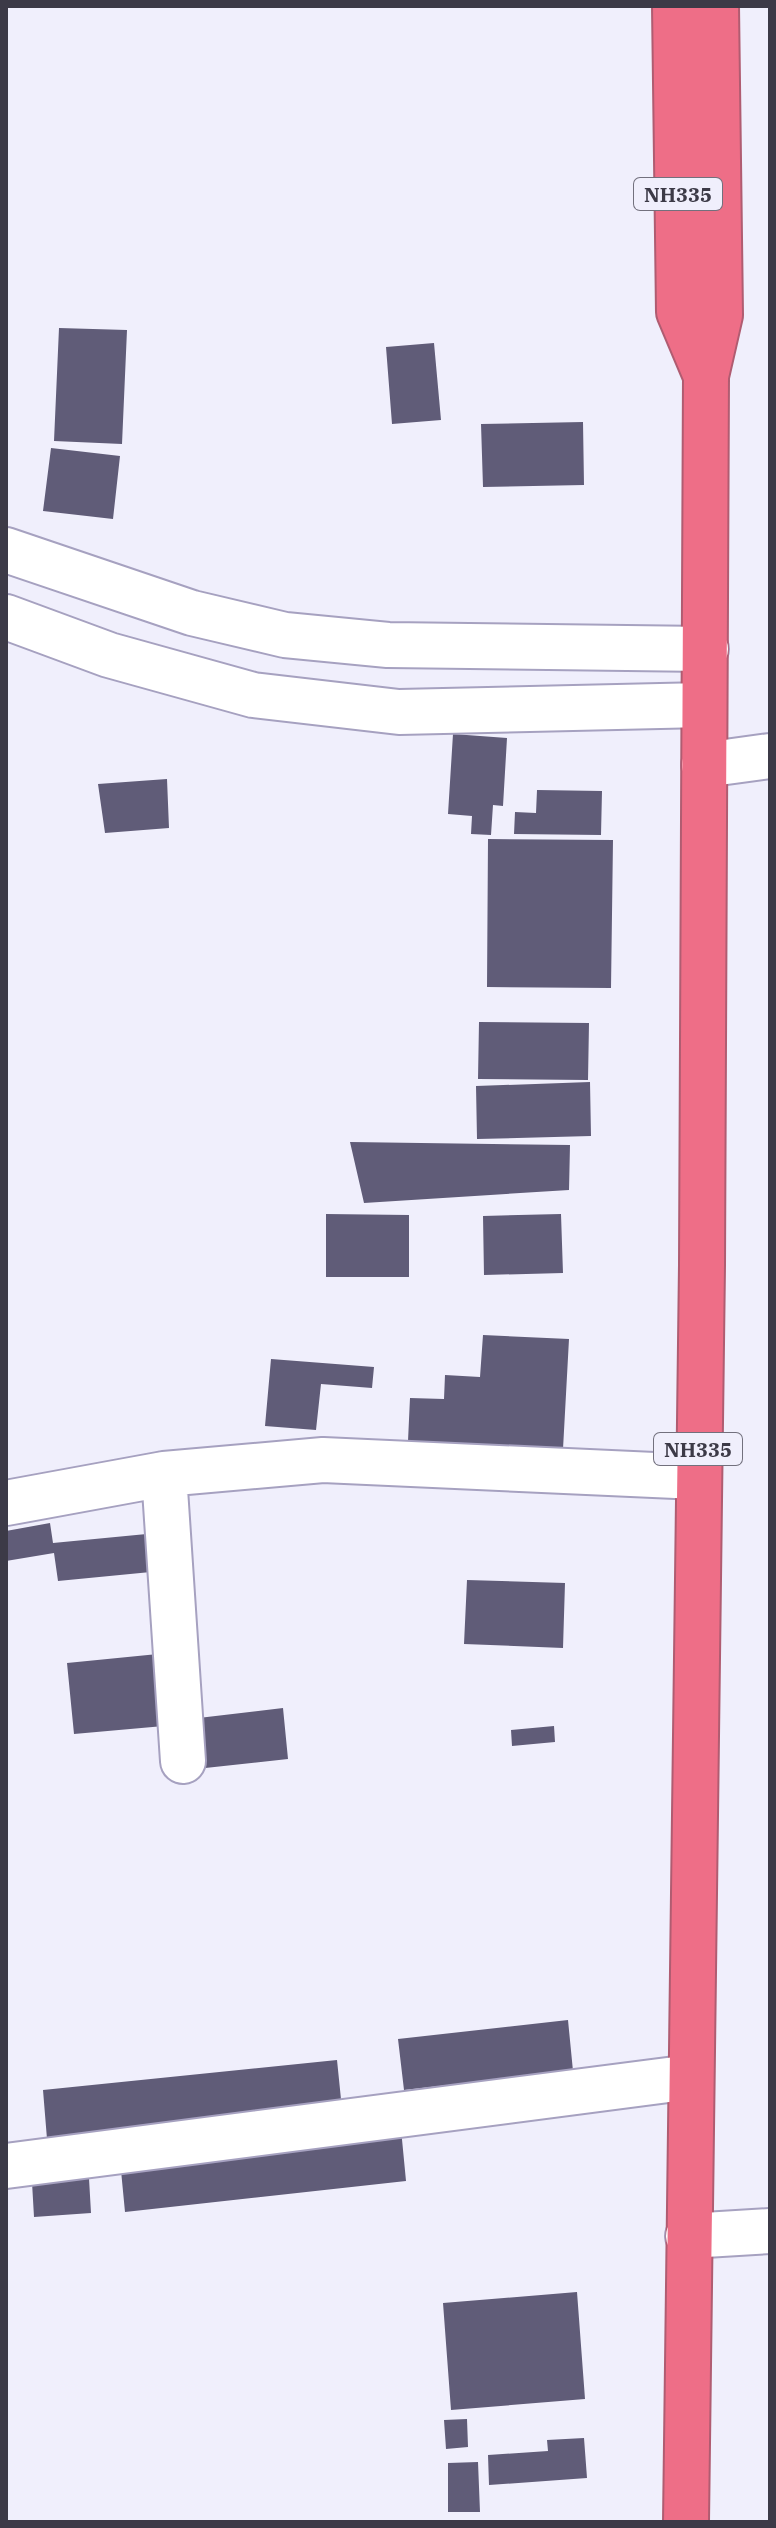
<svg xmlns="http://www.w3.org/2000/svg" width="776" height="2528" viewBox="0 0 776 2528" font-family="'IBM Plex Serif',serif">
<rect width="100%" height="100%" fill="#f0effc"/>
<!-- building -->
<path fill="#605c78" d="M59,328L127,330L122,444L54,441Z
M434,343L441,420L392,424L386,347Z
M583,422L584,485L483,487L481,424Z
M51,448L120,456L113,519L43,511Z
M453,734L507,738L503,806L493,805L491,835L471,834L472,816L448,814Z
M167,779L169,828L105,833L98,784Z
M537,790L602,791L601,835L514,834L515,812L536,813Z
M488,839L613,840L611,988L487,987Z
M479,1022L589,1023L588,1080L478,1079Z
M590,1082L591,1136L477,1139L476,1086Z
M350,1142L570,1145L569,1190L364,1203Z
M326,1214L409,1215V1277H326Z
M561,1214L563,1273L484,1275L483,1216Z
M483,1335L569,1339L563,1449L408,1441L410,1398L444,1399L445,1375L480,1377Z
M271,1359L374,1367L372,1388L321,1384L316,1430L265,1426Z
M50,1523L53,1543L157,1533L161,1571L58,1581L54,1553L6,1561V1531Z
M467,1580L565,1583L563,1648L464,1644Z
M168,1653L175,1725L74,1734L67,1663Z
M283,1708L288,1759L196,1769L190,1719Z
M554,1726L555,1742L512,1746L511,1730Z
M568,2020L573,2071L404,2090L398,2039Z
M337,2060L342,2109L47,2139L43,2090Z
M401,2129L406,2181L125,2212L120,2160Z
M88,2161L91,2213L34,2217L31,2165Z
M577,2292L585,2399L451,2410L443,2303Z
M467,2419L468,2447L446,2449L444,2420Z
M584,2438L587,2478L489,2485L488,2455L548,2451L547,2440Z
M478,2462L480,2512H448V2463Z"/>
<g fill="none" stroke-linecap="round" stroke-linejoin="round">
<defs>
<path id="minor" d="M6,550L192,613L285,635L388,645L706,649
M6,617L109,655L253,695L399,712L704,705
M704,765L770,756
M164,1474L183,1761
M6,1503L164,1474L323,1460L698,1477
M6,2166L691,2077
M688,2236L770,2231"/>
<path id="highway" d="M675,6L679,312L706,376
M686,2522L702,1265L706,376L720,315L716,6"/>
</defs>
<!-- minor casing -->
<use href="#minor" stroke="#a6a1c0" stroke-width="48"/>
<!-- highway casing -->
<use href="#highway" stroke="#b05c71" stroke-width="48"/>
<!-- minor -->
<use href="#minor" stroke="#fff" stroke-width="44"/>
<!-- highway -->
<use href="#highway" stroke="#ee6e87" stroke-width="44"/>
</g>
<g text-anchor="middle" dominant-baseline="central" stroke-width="8" stroke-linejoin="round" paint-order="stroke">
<!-- shield labels -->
<g fill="#f0effc" stroke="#72707d" stroke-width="2">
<rect x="634" y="178" width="88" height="32" rx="6"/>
<rect x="654" y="1433" width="88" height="32" rx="6"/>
</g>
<g font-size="20" font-weight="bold" fill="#3c3a47">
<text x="678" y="194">NH335</text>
<text x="698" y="1449">NH335</text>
</g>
</g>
<!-- border -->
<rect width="776" height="2528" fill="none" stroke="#3c3a47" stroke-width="16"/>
</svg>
